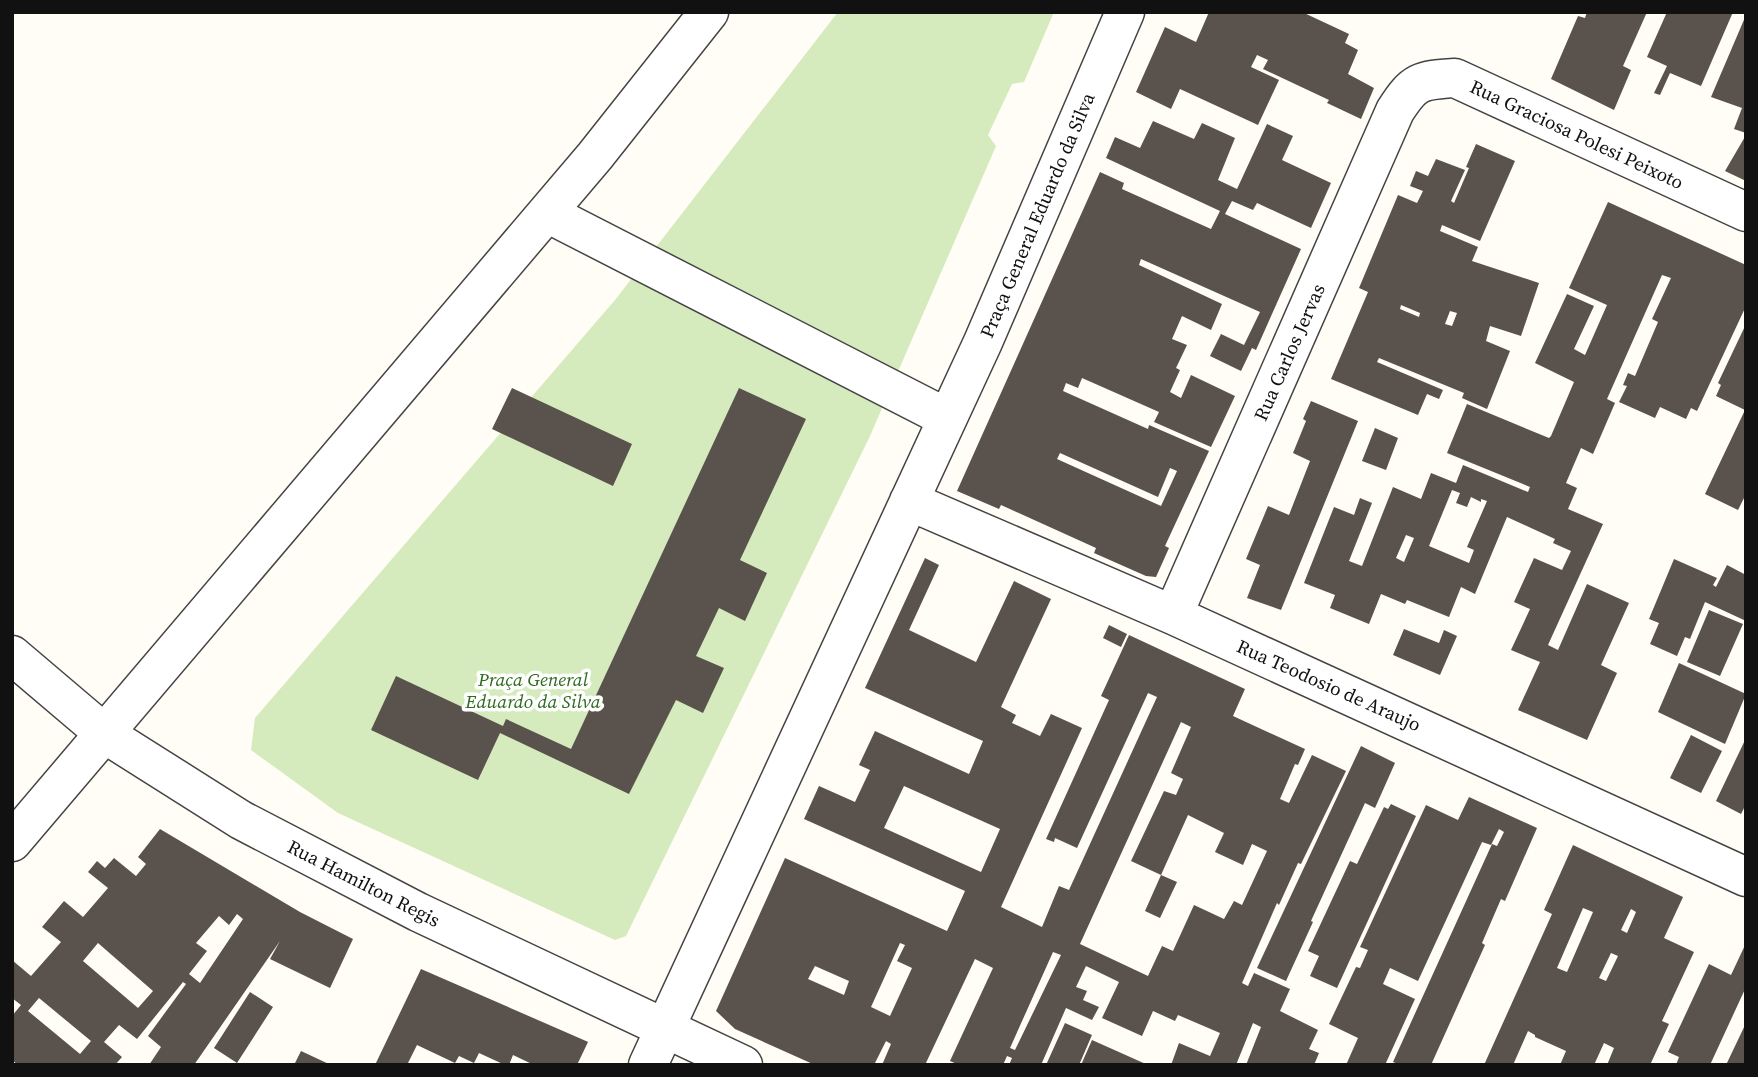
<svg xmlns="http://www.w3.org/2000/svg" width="1758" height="1077" viewBox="0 0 1758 1077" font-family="'Source Serif 4',serif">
<rect width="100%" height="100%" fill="#fffdf5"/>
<!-- green -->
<path fill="#d5ebbd" d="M838,12H1054L1024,82L1012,84L988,135L996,146L870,436L626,936L615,940L338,813L251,750L255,718L615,300Z"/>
<!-- building -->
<path fill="#5a524d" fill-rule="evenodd" d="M1209,12H1302L1349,34L1345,43L1358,50L1348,74L1374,88L1361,119L1327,103L1329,100L1263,69L1268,60L1257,55L1251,67L1279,80L1258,125L1180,89L1171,109L1136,92L1165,27L1196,42Z
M1587,12H1647L1623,66L1631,70L1614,110L1551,79L1578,16L1585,18Z
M1667,12H1733L1701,86L1670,73L1660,95L1654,93L1667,66L1647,57Z
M1746,15V133L1734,129L1742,108L1711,97Z
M1153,121L1194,139L1202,123L1235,138L1218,180L1237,189L1267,124L1293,136L1282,160L1331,183L1311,228L1257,203L1253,210L1232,201L1225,214L1301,249L1256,350L1252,348L1241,371L1210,356L1221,334L1244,345L1260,312L1141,259L1139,265L1222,304L1211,330L1182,316L1172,339L1187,345L1176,368L1180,370L1170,392L1181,398L1191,375L1235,396L1211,447L1154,422L1159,412L1082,378L1078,388L1066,383L1063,391L1148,429L1149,425L1209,451L1165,546L1169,548L1156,577L1146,576L1094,553L1096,548L1001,505L999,509L957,491L1100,172L1124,183L1122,189L1211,229L1220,211L1106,158L1115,137L1140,148ZM1060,453L1158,497L1170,468L1177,471L1161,506L1057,459Z
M1746,135V181L1725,171Z
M1476,144L1515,161L1480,241L1442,225L1440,231L1478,247L1472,261L1539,283L1521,336L1490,326L1486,341L1510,351L1487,409L1462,398L1464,393L1379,358L1377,362L1443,390L1439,399L1427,394L1418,415L1331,379L1368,292L1359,288L1398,195L1417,203L1423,191L1410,186L1416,171L1428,176L1436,159L1465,170L1451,201L1454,203L1469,168L1466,167ZM1401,305L1420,313L1419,317L1400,309ZM1450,311L1457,313L1452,326L1445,324Z
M1608,202L1746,265V306L1697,411L1691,408L1686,419L1660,407L1655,418L1619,402L1627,386L1623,385L1628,373L1635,376L1658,322L1652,319L1671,278L1662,275L1607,399L1615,403L1593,454L1581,448L1566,483L1577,488L1568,509L1603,524L1548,645L1558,650L1587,584L1629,603L1601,665L1617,673L1587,740L1518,710L1540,662L1511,650L1530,609L1514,602L1534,558L1562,570L1571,551L1553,543L1555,539L1507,517L1475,594L1461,587L1449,617L1407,600L1405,604L1381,594L1369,624L1330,608L1335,595L1304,583L1334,507L1354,515L1360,498L1372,503L1349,561L1362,566L1393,487L1421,499L1431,473L1456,483L1463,465L1528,492L1530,487L1447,453L1467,404L1549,438L1551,436L1574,382L1535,363L1567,294L1594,306L1574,349L1585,355L1607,305L1569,288ZM1452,490L1460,493L1456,503L1467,507L1471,497L1481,502V499L1487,501L1467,547L1474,550L1469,563L1429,546ZM1406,535L1414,538L1404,562L1396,558Z
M1746,324V494L1738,510L1705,494L1745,410L1716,396L1721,385L1718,383Z
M512,388L632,444L613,486L492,429Z
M739,388L806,419L740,560L767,573L745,621L719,608L696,656L724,668L703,713L676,700L629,794L500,733L478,780L371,730L396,676L503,726L506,719L571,749Z
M1311,401L1358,421L1281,610L1247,598L1260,565L1246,559L1268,506L1289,515L1310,461L1293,453L1306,421L1303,419Z
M1375,428L1398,438L1386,470L1362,461Z
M925,558L939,565L909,630L976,662L1014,581L1051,599L1001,707L1016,715L1012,723L1040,736L1051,714L1082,728L1001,907L1042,927L1059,886L1069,890L1157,697L1148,693L1077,848L1055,838L1054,842L1046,839L1109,700L1101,696L1129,635L1245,689L1233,716L1305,749L1298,765L1295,764L1280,799L1289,803L1312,755L1346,771L1301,864L1298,863L1279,905L1277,903L1242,983L1248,986L1254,973L1290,989L1280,1011L1318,1030L1309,1049L1319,1053L1314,1065H1246L1261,1027L1253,1023L1236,1065H1171L1179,1043L1210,1056L1220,1033L1178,1015L1175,1021L1153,1011L1142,1036L1102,1018L1119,982L1086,966L1076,987L1087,991L1083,1000L1099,1007L1092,1020L1066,1008L1041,1065H1009L1012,1058L1007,1056L1003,1065H959L950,1061L993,968L975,959L925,1065H882L891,1044L886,1041L874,1065L830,1063L815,1065L735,1029L716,1011L785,858L947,931L965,891L804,819L819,786L855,802L870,770L859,765L875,731L969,774L983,741L865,688ZM1181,722L1191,727L1171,773L1183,779L1176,795L1164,791L1131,861L1161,875L1145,911L1160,918L1177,882L1161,875L1188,815L1224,833L1215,852L1243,865L1252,844L1267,851L1242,905L1234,901L1224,919L1194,905L1173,951L1162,946L1148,976L1080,944ZM904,786L1000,829L981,872L884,828ZM900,943L905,945L897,961L912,968L890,1016L871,1007ZM1053,952L1061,955L1015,1050L1010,1048ZM815,966L849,981L844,995L808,979Z
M1674,559L1717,578L1713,585L1716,587L1727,565L1746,575V621L1705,602L1690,639L1685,637L1677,656L1650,644L1659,623L1649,619Z
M1709,610L1743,624L1720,676L1687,662Z
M1109,625L1127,634L1121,647L1103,638Z
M1404,629L1439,643L1444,630L1457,636L1440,675L1393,655Z
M1679,663L1746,694L1725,744L1658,712Z
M1691,735L1722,751L1701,793L1670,778Z
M1746,738V804L1741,814L1716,801Z
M1361,746L1395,763L1375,808L1365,803L1311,921L1313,922L1286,981L1257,968Z
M1469,797L1537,828L1505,901L1501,899L1482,943L1485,945L1431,1065H1400L1393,1062L1492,844L1497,846L1504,832L1499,829L1491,845L1482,842L1418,981L1390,968L1383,984L1415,999L1385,1065H1346L1358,1038L1329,1024L1356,967L1360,968L1368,950L1360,947L1426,805L1458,820Z
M1391,804L1416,816L1337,988L1310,976L1319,956L1308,951L1350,861L1357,864L1384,807L1388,809Z
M160,829L300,912L353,939L330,988L270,959L280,941L194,1065H149L161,1047L148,1036L186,984L183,982L137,1039L119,1025L104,1042L122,1057L115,1065H18L12,1060V1016L21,1005L12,998V960L31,976L61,942L42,927L64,901L83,917L108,888L88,872L97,861L105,868L114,858L136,876L146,864L138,857ZM237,914L243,919L200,983L189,974L207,951L196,943L219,916L229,925ZM98,943L153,991L138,1008L83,961ZM39,998L91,1041L80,1054L28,1011Z
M1573,845L1683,897L1664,938L1694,952L1662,1021L1669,1024L1650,1065H1607L1614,1048L1604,1043L1594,1065H1560L1566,1051L1535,1037V1035L1528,1031L1513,1065H1484L1552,914L1544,910ZM1583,908L1593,912L1567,972L1557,968ZM1631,909L1636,912L1627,933L1621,930ZM1611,953L1618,956L1606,981L1599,978Z
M1746,943V987L1710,1065H1676L1679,1057L1668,1052L1709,964L1731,975Z
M421,969L586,1041L588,1042L577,1065H534L513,1055L509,1065H505L479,1053L474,1063L459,1056L455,1063L417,1045L407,1065H375Z
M250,992L273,1007L237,1063L214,1048Z
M1065,1023L1092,1035L1079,1065H1046Z
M1746,1023V1065H1726Z
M1092,1040L1148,1065H1081Z
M301,1051L331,1065H294Z"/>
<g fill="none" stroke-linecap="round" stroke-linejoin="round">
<defs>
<path id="minor" d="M547,213L947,418
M909,501L1173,615L1746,877
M1173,615L1395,111C1414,81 1420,80 1455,78L1746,212
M12,655L105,734L241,820L418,912L743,1065
M12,842L595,156L709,12
M648,1065L983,342L1125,12"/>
</defs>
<!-- minor casing -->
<use href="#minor" stroke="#444" stroke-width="41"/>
<!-- minor -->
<use href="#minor" stroke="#fff" stroke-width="38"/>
</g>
<g text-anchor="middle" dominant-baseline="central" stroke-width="7" stroke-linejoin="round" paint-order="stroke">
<!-- street labels -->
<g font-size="19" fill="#111" stroke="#fff">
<text transform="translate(1577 134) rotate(25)">Rua Graciosa Polesi Peixoto</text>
<text transform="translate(1037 215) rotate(-67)">Praça General Eduardo da Silva</text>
<text transform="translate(1289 352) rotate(-66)">Rua Carlos Jervas</text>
<text transform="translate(1329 685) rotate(24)">Rua Teodosio de Araujo</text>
<text transform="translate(364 883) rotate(27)">Rua Hamilton Regis</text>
</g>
<!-- park labels -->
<g font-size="19" font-style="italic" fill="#2f6b1f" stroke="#fff">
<text x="533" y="679">Praça General<tspan x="533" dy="22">Eduardo da Silva</tspan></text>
</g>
</g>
<!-- border -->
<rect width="1758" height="1077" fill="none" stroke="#111111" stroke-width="28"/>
</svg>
